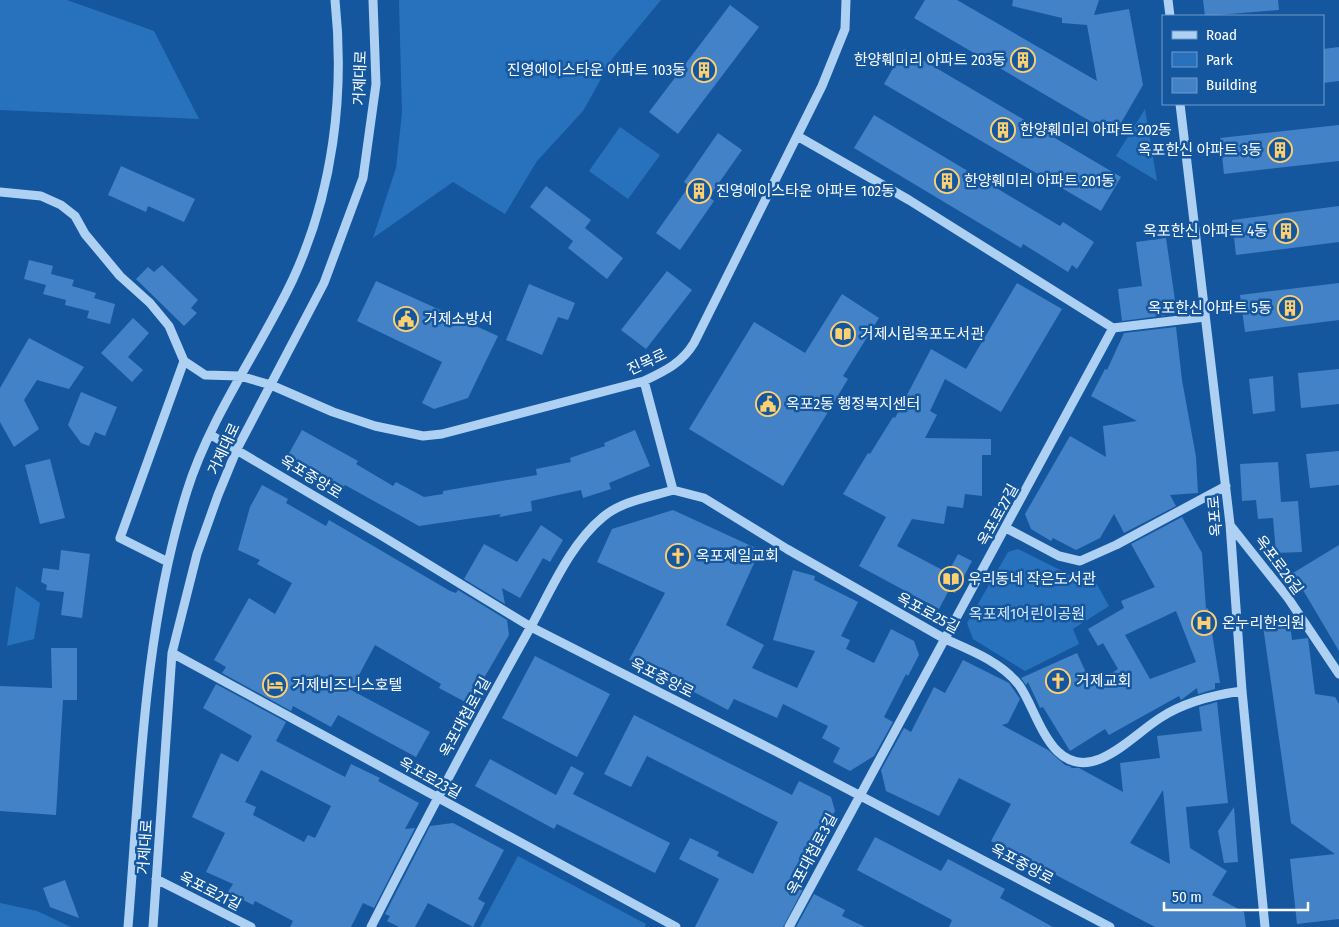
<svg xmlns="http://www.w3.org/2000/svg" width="1339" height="927" viewBox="0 0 1339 927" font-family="'Fira Sans Condensed','Noto Sans KR',sans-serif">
<rect width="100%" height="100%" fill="#15579f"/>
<!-- green -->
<path fill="#2872bd" d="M0,0H67L154,31L199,119L0,110Z
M399,0H661L612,59L583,111L537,161L505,214L453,182L373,238L396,168L402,113Z
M1145,109L1157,181L1116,156Z
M620,127L660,155L628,199L589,171Z
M1018,549L1072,576L1090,572L1109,606L1073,629L1079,644L1025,671L973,639L967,623L1008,552Z
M16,586L40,603L34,639L7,646Z
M518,856L646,924L645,927H480Z
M0,903L37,911L71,927H0Z"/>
<!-- building -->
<path fill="#4382c6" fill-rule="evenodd" d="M925,0H957L1097,81L1087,25L1062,23V18L1012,6L1013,0H1099L1094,15L1129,9L1143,85L1114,135L914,18Z
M1203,0H1278L1279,10L1205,16Z
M730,5L759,27L678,134L649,112Z
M1339,47V81L1323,83V49Z
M904,49L1121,177L1101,211L884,84Z
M874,115L1060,226L1063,222L1094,242L1077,269L1072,265L1068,272L1023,244L1021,248L854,148Z
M1339,125V161L1224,174L1220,138Z
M718,133L742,150L709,197L714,201L680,250L656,233L689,186L684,182Z
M121,166L195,199L184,222L148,206L146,212L108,195Z
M546,186L591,220L585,228L623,258L607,279L568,248L573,241L530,207Z
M1339,206V242L1236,255L1232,220Z
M1166,238L1176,307H1174L1175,314L1122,321L1118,289L1142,286L1136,242Z
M29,260L53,266L51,274L74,280L72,286L96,293L94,298L115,304L110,324L87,318L89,311L65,305L66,300L43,294L46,285L24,279Z
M162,265L198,300L191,308L197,313L184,326L136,279L148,267L154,272Z
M667,271L692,290L646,349L621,330Z
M376,281L498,336L468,398L434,409L422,403L442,362L357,321Z
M1017,283L1062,309L1001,412L945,379L930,411L937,415L925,438L991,439V455H982V496L965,494L963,508L947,506L944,524L912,519L897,546L948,573L958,554L972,561L955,593L949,590L939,609L859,566L886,517L843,494L868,453L870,454L893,417L895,418L931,349L966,369Z
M1339,283V320L1245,332L1240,295Z
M529,284L575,303L568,320L558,317L542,355L506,340Z
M842,294L879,318L843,376L848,379L783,486L689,429L754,322L805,353Z
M133,318L149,333L128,357L143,370L132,382L101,353Z
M1176,327L1182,380L1196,457L1198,493L1170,495L1176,506L1124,533L1114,514L1100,538L1076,550L1053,538L1051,541L1031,529L1025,514L1070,436L1106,457L1103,426L1137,421L1091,396L1105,369L1107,370L1124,333Z
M29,338L84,367L69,389L37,380L24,400L39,429L14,447L0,422V388Z
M1339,369V404L1301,408L1298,373Z
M1273,376L1275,411L1253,414L1249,379Z
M81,392L117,407L105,436L95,432L89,446L81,443L68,425Z
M302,430L358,461L356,464L393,486L396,482L424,497L443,494V491L537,475L536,469L571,462L570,458L605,446L604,443L635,430L650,466L609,483L611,489L583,498L581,490L531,501L532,511L499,517L501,514L419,526L345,485L343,488L287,457Z
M1339,451V485L1310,488L1306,454Z
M50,459L65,518L40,524L25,465Z
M1278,462L1281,502L1298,501L1302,552L1276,553L1273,518L1258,519L1256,500L1242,501L1240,464Z
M262,485L288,499L286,503L326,526L329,520L450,591L456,593L458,590L507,620L509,635L469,704L439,688L441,684L375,645L351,690L430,732L416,757L338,715L331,727L293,706L291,711L222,673L226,667L214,660L249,598L275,614L292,583L257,564L260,560L238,550L250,507Z
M673,510L760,550L726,625L764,645L752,668L797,688L815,651L773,640L793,570L815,576L814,580L858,602L841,636L850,640L846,649L874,663L891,629L914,641L919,655L908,676L906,674L884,717L893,722L874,756L850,771L833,762L840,748L822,738L828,726L783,704L777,718L734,699L728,710L692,691L690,694L629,660L665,593L597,562L612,529Z
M1182,517L1202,553L1206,609L1208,608L1220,683H1215V689L1198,694L1197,688L1181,700L1179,696L1109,735L1105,729L1070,751L1043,707L1040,708L1028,682L1026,685L1021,678L1077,653L1092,686L1118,669L1103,643L1098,646L1088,629L1124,608L1121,601L1155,587L1131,544ZM1176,611L1196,662L1150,679L1125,635Z
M541,525L563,540L550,562L543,558L520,598L502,588L505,604L464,579L484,544L517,562Z
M1339,545V651L1293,573Z
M61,550L90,554L82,618L61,615L64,592L46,590L47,585L41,582L43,568L59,570Z
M1290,623L1292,640L1308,638L1315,694L1335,697L1339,704V919L1297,924L1290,859L1335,854L1291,823L1263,626Z
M51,648H77V700H63L56,815L0,811V686L52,688Z
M535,656L610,694L577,757L502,718Z
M963,660L1009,683L1020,699L1008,723L1002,725L1048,750L1065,765L1072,767L1070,768H1079L1123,792L1120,763L1160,758L1157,736L1202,731L1199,707L1217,702L1228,803L1186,807L1190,848L1227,871L1212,895L1244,912L1246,927H1155L991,841L1011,804L959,778L939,816L886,791L881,770L904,728L911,732L934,687L945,693ZM1163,790L1170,864L1130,843Z
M216,684L286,722L276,741L345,777L351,764L380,778L378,781L419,803L405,829L415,828L374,908L363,903L351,927H290L293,921L255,901L253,905L228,892L233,884L206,872L225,833L192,817L221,753L238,762L252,736L203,708ZM261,770L331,806L315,838L308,835L304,842L253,815L256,807L245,802Z
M634,715L792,795L799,781L831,797L835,811L814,847L795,885L803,889L783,927H695L719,879L679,859L690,838L719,852L717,856L753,874L778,822L647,756L631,787L604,774Z
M490,759L556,795L571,766L584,773L573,794L670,843L655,873L557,824L554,829L475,786Z
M1234,807L1238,862L1224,863L1218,831Z
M453,823L504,850L478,899L485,903L473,927L428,903L415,927H399L387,921L390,916L385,914L430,826Z
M875,837L941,871L948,859L1005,889L1000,898L1053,927H949L952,920L857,870Z
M65,880L79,918L50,907L43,888Z
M814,894L845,910L842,916L865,927H796Z"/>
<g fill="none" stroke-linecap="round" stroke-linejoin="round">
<!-- minor -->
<path stroke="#add0f3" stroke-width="9" d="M1168,0L1170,16
M1180,104L1230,524L1242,691L1265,927
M799,137L909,200L1113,328
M0,192L41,196L61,205L75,216L85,234L120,276L150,303L169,326L184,361L205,375L240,376L271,385L333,412L375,426L423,436L442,434L644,381C665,371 682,363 694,343L822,86L845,29L846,0
M644,381L673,490L704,498L787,549L945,639C970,650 1001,662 1019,685C1038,711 1050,779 1100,759C1122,750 1140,731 1160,718C1184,702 1213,695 1242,691
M211,435L382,536L531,627L775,751L1110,927
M1230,525L1288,598L1339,674
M1006,528L1059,556L1080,561L1116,545L1226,486
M168,562L120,538L184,361
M172,653L676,927
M156,879L251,927
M128,927C140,782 143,632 187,491C210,417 260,349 293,279C333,192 345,95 335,0
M153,927L172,653L197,554L218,495L237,449L324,283L363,178L376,84L373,0
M371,927C422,827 474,728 529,630C550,593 569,545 603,517C622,501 650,497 673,490
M789,927L1113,328L1205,317"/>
</g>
<!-- icons -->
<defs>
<symbol id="building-ring" viewBox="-11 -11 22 22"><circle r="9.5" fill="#15579f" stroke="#ffd070" stroke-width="1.5"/><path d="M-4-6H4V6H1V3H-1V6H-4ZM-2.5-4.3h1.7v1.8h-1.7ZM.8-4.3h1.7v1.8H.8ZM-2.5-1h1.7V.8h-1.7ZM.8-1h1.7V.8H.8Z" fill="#ffd070"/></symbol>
<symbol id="civic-ring" viewBox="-11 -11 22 22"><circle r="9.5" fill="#15579f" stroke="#ffd070" stroke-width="1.5"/><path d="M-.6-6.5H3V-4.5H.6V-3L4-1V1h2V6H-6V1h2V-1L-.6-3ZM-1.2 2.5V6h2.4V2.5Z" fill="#ffd070"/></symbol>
<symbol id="library-ring" viewBox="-11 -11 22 22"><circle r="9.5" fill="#15579f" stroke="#ffd070" stroke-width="1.5"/><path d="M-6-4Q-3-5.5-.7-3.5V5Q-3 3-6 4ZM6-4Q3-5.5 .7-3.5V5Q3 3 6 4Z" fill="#ffd070"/></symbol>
<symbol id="church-ring" viewBox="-11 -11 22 22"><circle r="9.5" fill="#15579f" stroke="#ffd070" stroke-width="1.5"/><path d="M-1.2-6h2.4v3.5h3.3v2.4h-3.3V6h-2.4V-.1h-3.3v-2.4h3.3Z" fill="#ffd070"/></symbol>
<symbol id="hospital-ring" viewBox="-11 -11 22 22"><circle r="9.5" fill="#15579f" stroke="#ffd070" stroke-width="1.5"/><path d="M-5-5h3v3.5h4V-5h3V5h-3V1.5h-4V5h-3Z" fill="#ffd070"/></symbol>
<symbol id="hotel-ring" viewBox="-11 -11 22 22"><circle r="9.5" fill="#15579f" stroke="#ffd070" stroke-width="1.5"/><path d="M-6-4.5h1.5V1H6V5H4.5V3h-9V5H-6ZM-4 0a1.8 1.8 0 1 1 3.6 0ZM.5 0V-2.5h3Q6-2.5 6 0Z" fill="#ffd070"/></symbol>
</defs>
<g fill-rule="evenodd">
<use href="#building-ring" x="1009" y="46" width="28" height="28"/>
<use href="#building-ring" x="690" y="56" width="28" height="28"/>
<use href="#building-ring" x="989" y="116" width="28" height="28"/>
<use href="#building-ring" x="1266" y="136" width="28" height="28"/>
<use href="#building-ring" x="933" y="167" width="28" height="28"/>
<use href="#building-ring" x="685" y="177" width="28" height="28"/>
<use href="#building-ring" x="1272" y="217" width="28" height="28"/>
<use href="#building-ring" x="1276" y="294" width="28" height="28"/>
<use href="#civic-ring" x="392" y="305" width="28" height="28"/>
<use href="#library-ring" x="829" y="320" width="28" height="28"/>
<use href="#civic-ring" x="754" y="390" width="28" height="28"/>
<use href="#church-ring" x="664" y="542" width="28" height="28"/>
<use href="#library-ring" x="937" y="565" width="28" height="28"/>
<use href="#hospital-ring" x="1190" y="609" width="28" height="28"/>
<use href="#church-ring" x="1044" y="667" width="28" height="28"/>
<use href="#hotel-ring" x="261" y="671" width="28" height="28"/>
</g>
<g text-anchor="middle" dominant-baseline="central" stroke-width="5" stroke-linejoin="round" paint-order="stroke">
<!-- poi labels -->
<g font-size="15" fill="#fff" stroke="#15579f" text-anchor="start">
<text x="1006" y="60" text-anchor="end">한양훼미리 아파트 203동</text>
<text x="686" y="70" text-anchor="end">진영에이스타운 아파트 103동</text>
<text x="1020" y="130">한양훼미리 아파트 202동</text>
<text x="1262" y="150" text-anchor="end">옥포한신 아파트 3동</text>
<text x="964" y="181">한양훼미리 아파트 201동</text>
<text x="716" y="191">진영에이스타운 아파트 102동</text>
<text x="1268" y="231" text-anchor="end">옥포한신 아파트 4동</text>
<text x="1272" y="308" text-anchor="end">옥포한신 아파트 5동</text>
<text x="424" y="319">거제소방서</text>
<text x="860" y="334">거제시립옥포도서관</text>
<text x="786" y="404">옥포2동 행정복지센터</text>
<text x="696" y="556">옥포제일교회</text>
<text x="968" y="579">우리동네 작은도서관</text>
<text x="1222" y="623">온누리한의원</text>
<text x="1076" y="681">거제교회</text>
<text x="292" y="685">거제비즈니스호텔</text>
</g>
<!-- street labels -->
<g font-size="15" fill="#fff" stroke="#15579f">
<text transform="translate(360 78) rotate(-88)">거제대로</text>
<text transform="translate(647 362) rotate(-25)">진목로</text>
<text transform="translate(224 449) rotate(-65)">거제대로</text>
<text transform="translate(311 477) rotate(31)">옥포중앙로</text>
<text transform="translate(998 515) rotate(-61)">옥포로27길</text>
<text transform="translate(1215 516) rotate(-95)">옥포로</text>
<text transform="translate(1279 565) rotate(53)">옥포로26길</text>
<text transform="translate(928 613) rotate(28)">옥포로25길</text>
<text transform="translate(662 678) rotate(27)">옥포중앙로</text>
<text transform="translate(465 717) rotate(-61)">옥포대첩로1길</text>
<text transform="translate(430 778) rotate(29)">옥포로23길</text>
<text transform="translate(145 847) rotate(-86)">거제대로</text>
<text transform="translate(812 854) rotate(-62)">옥포대첩로3길</text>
<text transform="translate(1022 864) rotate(28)">옥포중앙로</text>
<text transform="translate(210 891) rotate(27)">옥포로21길</text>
</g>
<!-- park labels -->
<g font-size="15" fill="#d6e9fd" stroke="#15579f">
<text x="1027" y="614">옥포제1어린이공원</text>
</g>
</g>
<!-- legend -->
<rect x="1162" y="15" width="162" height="90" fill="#15579f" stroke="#739ac5"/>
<rect x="1172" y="31" width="25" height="8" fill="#add0f3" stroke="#739ac5"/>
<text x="1206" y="40" font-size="15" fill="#ffffff">Road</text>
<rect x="1172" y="52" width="25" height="15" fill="#2872bd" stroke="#739ac5"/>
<text x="1206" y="65" font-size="15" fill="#ffffff">Park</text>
<rect x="1172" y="78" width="25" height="15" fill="#4382c6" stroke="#739ac5"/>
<text x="1206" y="90" font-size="15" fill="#ffffff">Building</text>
<!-- scale -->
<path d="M1164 902v8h144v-8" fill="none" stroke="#ffffff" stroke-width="2.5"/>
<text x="1172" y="902" font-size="15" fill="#ffffff" stroke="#15579f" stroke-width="4" paint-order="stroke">50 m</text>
</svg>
